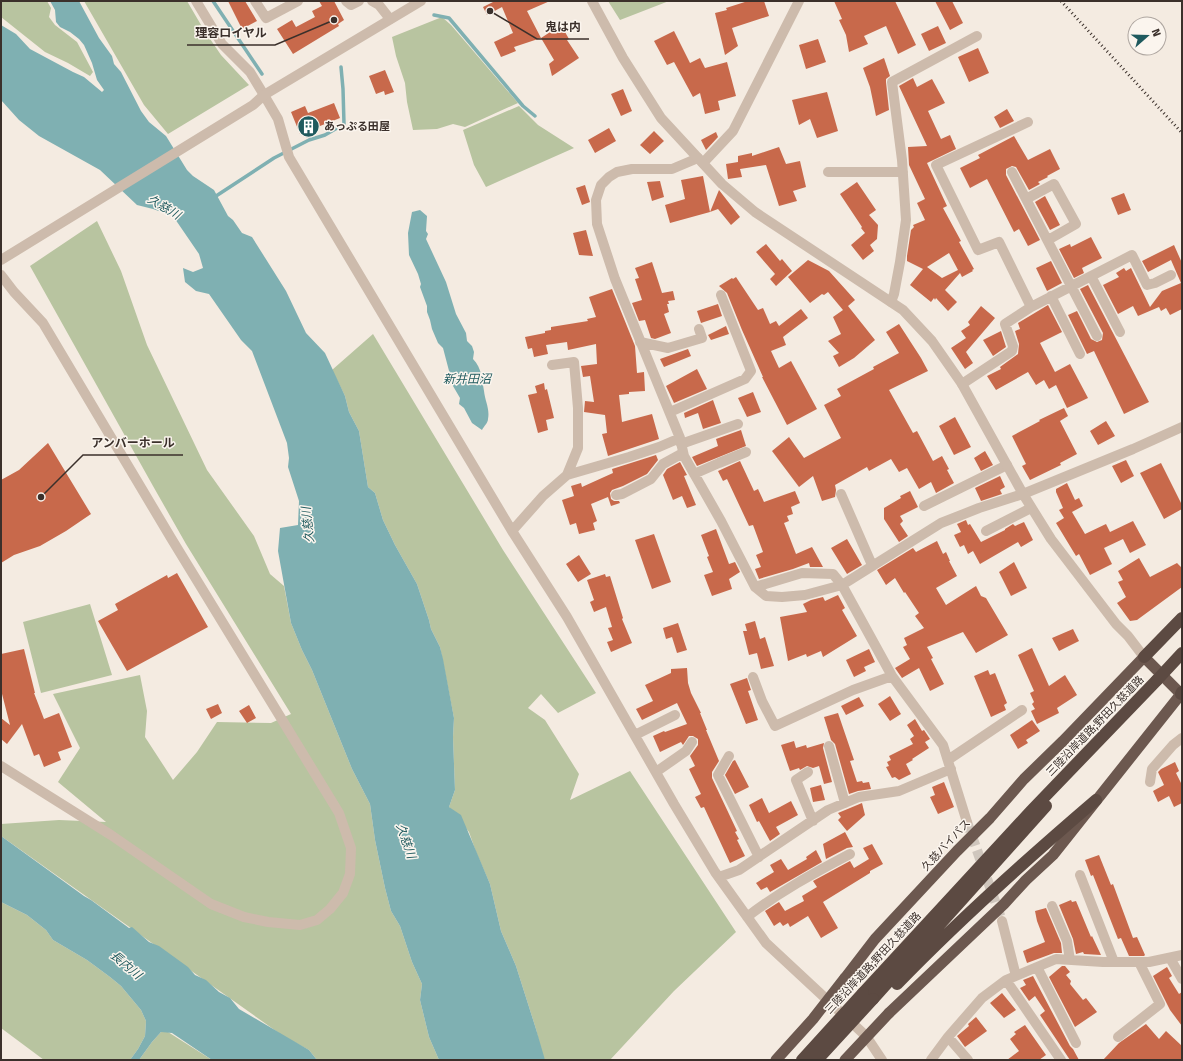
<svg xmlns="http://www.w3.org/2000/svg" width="1183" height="1061" viewBox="0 0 1183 1061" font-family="'Fira Sans','Noto Sans JP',sans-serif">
<rect width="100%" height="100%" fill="#f4ebe1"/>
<!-- green -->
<path fill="#b8c4a0" d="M1,1H47L51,8L49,17L55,25L77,42L93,72L90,76L68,63L45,52L1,17Z
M84,1H187L204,30L221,55L249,85L168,134L144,105Z
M608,1H669L620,20Z
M442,17L451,25L518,103L465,127L453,124L437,129L413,130L407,102L405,83L396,56L392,37Z
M519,106L538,125L574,148L486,187L474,165L463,130Z
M97,221L121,271L147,345L207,470L254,536L270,574L284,586L291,623L302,650L312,670L352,769L370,804L375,840L385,888L391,911L400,926L412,962L422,984L420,1000L429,1037L439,1060H317L309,1050L283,1036L1,836V824L59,820L106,822L58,782L80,748L53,694L140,675L147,711L145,737L173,780L197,752L217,722L271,723L291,714L186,544L153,486L30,266Z
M373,334L503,550L596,693L558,713L541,694L528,708L545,720L579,774L570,800L630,771L736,932L674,991L610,1060H545L542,1055L536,1029L516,966L501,931L490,884L476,852L469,832L449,807L455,790L453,737L454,718L440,647L431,629L429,620L417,584L395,545L383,520L375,493L368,487L359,431L349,412L345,396L332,370Z
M90,604L112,675L41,693L23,622Z
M1,902L27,915L46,930L53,940L87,960L110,977L121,986L141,1010L146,1021L145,1036L138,1049L130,1060H44L1,1028Z
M161,1032H168L212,1060H139L152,1042Z"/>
<!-- water -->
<path fill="#7fb0b2" d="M50,1H79L99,38L112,56L114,64L121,72L141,111L149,122L166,136L187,170L193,176L214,190L228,216L233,220L242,233L252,237L286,291L306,333L325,353L345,396L349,412L359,431L368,487L375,493L383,520L395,545L417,584L429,620L431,629L440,647L443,659L454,718L453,737L455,790L449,807L461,815L490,884L501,931L516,966L536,1029L545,1060H439L429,1037L420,1000L422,984L412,962L400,926L391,911L385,888L375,840L370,804L352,769L312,670L302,650L291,623L278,551L280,528L298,525L299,501L288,467L289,458L287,443L252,351L241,340L209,294L196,291L185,282L183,268L193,272L203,268L199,254L173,216L153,209L137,205L100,170L39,136L19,120L1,100V25L16,34L30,49L73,72L84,77L102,92L104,90L97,80L92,63L84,45L79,39L70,32L60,27L56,22L55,10Z
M420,210L427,216L426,231L428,234L426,239L446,282L456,314L466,333L467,341L472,346L474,352L473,359C482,368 482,380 484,391C485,401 490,409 488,419C488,423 484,426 482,430L472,423L464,408L459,404L460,398L453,386L443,348L438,343L432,329L430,320L427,312V306L420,287L421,284L418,274L409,255L408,233L412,212Z
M1,836L84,896L91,900L129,928L132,927L149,942L159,946L188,967L195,975L206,980L219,992L230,998L239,1009L309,1050L317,1060H212L172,1033L161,1032L152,1042L139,1060H130L138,1049L145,1036L146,1021L141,1010L121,986L110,977L87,960L53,940L46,930L27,915L1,902Z"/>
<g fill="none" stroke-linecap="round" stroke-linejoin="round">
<!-- stream -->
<path stroke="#7fb0b2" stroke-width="3.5" d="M213,1L262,74
M434,15L449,18L523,106L535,116
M213,198L274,158L309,140L325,135L344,124L343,89L341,67"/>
</g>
<!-- building -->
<path fill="#c8694b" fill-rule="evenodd" d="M228,1H245L257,21L242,29Z
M319,1H334L344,20L338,24L339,26L293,54L277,29L292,20L296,27L315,17L312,11L322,6Z
M495,1H550L527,11L541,38L514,47L516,51L501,57L494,42L513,33L502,7L487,15L483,7Z
M748,1H764L769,16L732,28L738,46L725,55L715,13L727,10L726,8Z
M834,1H895L916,45L898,54L886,26L864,36L868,44L849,52L846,35L839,20L842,19Z
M935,1H952L963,23L950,30Z
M561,25L569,39L567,40L579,58L552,76L549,64L554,60L541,38Z
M938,26L946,43L929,51L921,34Z
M674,31L690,63L700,58L705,68L727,62L736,96L718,101L720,110L705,114L700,93L693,97L674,62L667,65L654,41Z
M818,39L826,62L806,69L799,45Z
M978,48L989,73L969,82L958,57Z
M884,58L890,76L886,79V82L889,110L876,116L870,87L863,68Z
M385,70L394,92L385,95L384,91L376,94L369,76Z
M913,78L917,87L932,79L945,103L928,111L941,139L950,135L956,149L927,163L947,206L943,208L961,241L959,242L974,269L972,270L973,271L962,277L960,273L945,290L957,302L948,311L936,298L935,300L934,298L931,302L910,285L923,269L907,261V256L911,230L914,227L913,225L925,220L917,203L925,199L909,165L908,147L927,146L899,86ZM949,253L958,270L942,278L927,267Z
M623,89L632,111L621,116L611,94Z
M827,92L838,131L817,138L810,119L799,125L792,100Z
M334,103L340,118L300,134L291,112L305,106L308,113Z
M1007,109L1014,121L1000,128L994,117Z
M609,128L616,141L595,153L588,140Z
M654,131L664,141L650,154L640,145Z
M716,132L718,137L706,150L701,140Z
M1014,136L1028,160L1050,149L1060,169L1047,176L1048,177L1038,182L1040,184L1029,190L1016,167L1012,166L1006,169V175L1040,240L1028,246L1019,229L1014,232L987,179L970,188L960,168L980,158L978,155Z
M779,147L786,164L800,161L806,187L793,191L797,201L779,206L766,165L740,169L742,177L728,179L726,164L738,162V156L752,153V156Z
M703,176L710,212L670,223L665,205L685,199L681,180Z
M660,181L664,197L652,201L647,182Z
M857,182L876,210L869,215L878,225L877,239L870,245L874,251L863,260L851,245L865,233L861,228L862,227L840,194Z
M585,185L590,202L582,205L576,188Z
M719,190L740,217L731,225L718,209L710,212Z
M1124,193L1131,210L1118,215L1111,198Z
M1045,196L1060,225L1050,230L1035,202Z
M586,230L593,256L579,255L573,233Z
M1091,237L1102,258L1082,268L1084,273L1074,278L1059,249L1070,244L1071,247Z
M766,244L780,261L782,259L792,271L776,286L770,279L775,274L756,252Z
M1174,245L1182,263V309L1170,315L1166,308L1161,311L1159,307L1138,316L1133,306L1118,314L1103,285L1119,277L1116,273L1124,268L1126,271L1131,268L1150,307L1162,291L1181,283L1171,260L1148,272L1142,261Z
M808,260L829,271L855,300L848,306L875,340L854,358L839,367L833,356L839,353L828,341L841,334L833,317L843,310L828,292L824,295L822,294L810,303L788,277Z
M1051,261L1062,283L1047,291L1036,268Z
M652,262L662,293L673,291L675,300L668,301L669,304H667L669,312L664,314L671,333L655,339L651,338L645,320L639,321L632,303L642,300L635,279L639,278L635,268Z
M736,277L758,310L763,308L770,324L776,321L779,326L801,309L808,318L783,337L786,345L771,351L779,368L791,361L817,409L787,425L762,377H763L742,330L727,293L719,286L732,278L733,279Z
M1088,285L1149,402L1124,414L1094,351L1087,354L1068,315L1077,311L1091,339L1097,342L1102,340L1103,333L1080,289Z
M612,289L635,346L637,373L644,372L645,391L629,392V394L619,395L622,422L652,414L659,439L608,456L602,434L607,433L605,415L584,412L585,401L594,402L590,376L583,377L581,366L597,364L596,344L568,350L567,342L546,345L548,354L534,357L532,348L528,349L525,337L545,333V331L551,330V327L588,321L587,319L596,317L589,297Z
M718,304L722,316L701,323L697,311Z
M1048,305L1062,332L1040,343L1055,372L1070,364L1088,398L1067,408L1056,385L1049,389L1044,380L1036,385L1028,372L996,390L987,376L1001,369L1000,367L1018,354L1019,344L1015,331L1020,329L1018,323Z
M981,306L995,318L966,352L973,363L965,369L951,348L966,338L961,331L970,325L968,322Z
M899,324L921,358L928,371L889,390L913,433L917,431L933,461L942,456L949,469L947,470L954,483L936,493L931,482L919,489L907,468L899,472L891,459L869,471L867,467L835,485L836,490L835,497L822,501L813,476L799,487L772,451L789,437L804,458L841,438L824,405L841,396L837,389L874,369L873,367L899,353L886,332Z
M726,326L729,334L711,340L708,335Z
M1001,331L1006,347L993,356L983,340Z
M688,349L691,356L664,367L660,359Z
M697,369L707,389L674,403L666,386Z
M544,383L545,390L547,389L554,418L546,420L548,430L538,433L528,395L537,393L535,386Z
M753,392L761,412L747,417L738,398Z
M713,400L721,423L703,429L698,413L685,418L684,413Z
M1064,408L1068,416L1060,421L1077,454L1060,463L1061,465L1030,480L1022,466L1026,464L1012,436L1040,421L1039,420Z
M955,417L971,447L954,455L939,426Z
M1106,421L1115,436L1098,445L1090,431Z
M741,430L746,446L697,466L692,457L718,446L716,439Z
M48,443L91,514L66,531L40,546L14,555L1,563V480L19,470Z
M985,451L993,465L981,471L974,458Z
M656,455L658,460L647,474L623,486L612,490L610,493L611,499L614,501H619L620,503L611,506L608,497L591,504L597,521L593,523L595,530L579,534L576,523L570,525L562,500L574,496L571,486L581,483L582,487L613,473L612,469Z
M1126,460L1134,476L1121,483L1112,466Z
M740,461L754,491L758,489L764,502L795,491L800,503L791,507L793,514L787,516L789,521L784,523L796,554L812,547L823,567H810L809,563L793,569L759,579L755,569L761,567L756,555L763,552L753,525L749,526L727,479L723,481L718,471Z
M680,462L687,475L684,476L696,505L687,508L682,496L673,500L663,475L667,469Z
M1161,463L1182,505V509L1164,519L1140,473Z
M1000,476L1005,487L1000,490L1002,494L981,501L975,488Z
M1067,483L1075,500L1079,498L1083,506L1072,512L1085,534L1106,524L1110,532L1133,521L1146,545L1130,553L1123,539L1104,548L1112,564L1090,575L1079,554L1076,556L1056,523L1064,518L1059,510L1063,508L1056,492V489Z
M910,491L918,507L900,516L903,521L900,524L908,536L899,542L884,519V508L901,498L900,496Z
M966,520L968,525L970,524L981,542L1005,530V529L1013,524L1015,526L1024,522L1033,540L1021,547L1018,542L980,564L973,551L968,554L964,545L960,547L954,535L961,532L957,524Z
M716,529L729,564L735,562L740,572L729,579L732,589L712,596L704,575L713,572L707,557L709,556L701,535Z
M654,534L671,582L652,589L635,540Z
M847,539L862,565L847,574L831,548Z
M937,541L943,554L946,552L950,561H949L957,576L936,588L946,605L976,586L981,596L986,598L1008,635L976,653L963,632L927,647L933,658L931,659L944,684L930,691L919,668L902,678L895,668L910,659L903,647L907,645L904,638L924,628L915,616L919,613L905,592L904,593L895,578L886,585L877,570L913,548L916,552Z
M579,555L591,574L578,582L566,564Z
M1139,558L1150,577L1177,563L1182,568V587L1137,620L1130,621L1117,603L1126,597L1118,582L1123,580L1118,571Z
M1014,562L1027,588L1011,596L999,572Z
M177,573L208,627L127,671L98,621L118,610L115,604L167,575L168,578Z
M605,574L606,577L610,576L623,618L622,619L632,643L611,652L607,642L613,640L608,628L612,627L606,607L594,612L590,602L594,600L587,580Z
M838,595L845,608L842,610L857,636L823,657L821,651L807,657L806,654L788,661L780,617L807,612L803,604L811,600L823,597L825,601Z
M755,621L760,639L765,637L774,666L761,669L757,653L749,655L743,631H747L745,624Z
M678,623L687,650L677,653L672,637L666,639L663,628Z
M1073,629L1079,641L1059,651L1052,638Z
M1032,648L1049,686L1065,675L1077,695L1057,708L1059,713L1037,724L1031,711L1035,709L1032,704L1034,702L1030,693L1034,691L1018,655Z
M24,649L35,693H34L44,719L59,713L72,747L58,752L61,760L44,767L39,754L34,756L22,724L7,744L1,739V718L10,725L1,690V654Z
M869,649L875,662L864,667L866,671L854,677L846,660Z
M687,668L688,683L691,693L701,713H700L707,730H706L719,761L712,772V778L737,831L735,832L739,839L737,840L745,856L730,863L704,807L701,808L695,797L701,794L689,769L695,766L690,756L698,745V739L693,736H689L683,745L681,742L660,752L653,736L664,731L665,732L687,724L677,703L642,720L636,709L653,701L645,685L671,673V669Z
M988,670L990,675L995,673L1007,703L1004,705L1006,710L991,717L974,676Z
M747,678L751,690L748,691L758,720L746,724L730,684Z
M890,696L901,714L890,721L878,704Z
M859,697L864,706L846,715L841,706Z
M218,704L222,713L211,719L206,709Z
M249,705L256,718L247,723L239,711Z
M838,713L854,760L850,761L857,782L862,781L863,783L869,782L871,789L858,791L849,794L835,744L831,740L824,717Z
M915,719L922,731L924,730L930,739L925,742L929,748L912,759L913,760L906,764L911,774L899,780L895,777L892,778L886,767L889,766L887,762L891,760L889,756L913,744L910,739L914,736L907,725Z
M1032,720L1040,731L1026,740L1028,743L1018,749L1010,735Z
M794,741L796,748L806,745L807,748L824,743L823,748L832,782L824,784L819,766L813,768L807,766L800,770L799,768L790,771L781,745Z
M735,760L749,787L735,794L725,775L733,761Z
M1175,762L1179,771L1176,773L1182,785V803L1174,807L1169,796L1158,802L1153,791L1164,785L1158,772L1161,769Z
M944,782L954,807L938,814L930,797L935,795L932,787Z
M821,785L825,800L813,802L810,788Z
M762,798L769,813L791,801L798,815L776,827L780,834L770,841L759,821L757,822L749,805Z
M862,803L865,815L847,831L838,820L841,817L838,813Z
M845,832L853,847L847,848L826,859L823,844Z
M872,844L883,864L870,871V873L823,902L838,928L821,938L808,916L790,927L788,923L783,926L780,922L774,926L765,911L779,902L785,911L804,901L802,896L817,887L813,881L850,861L854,868L869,859L863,848Z
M816,850L822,862L770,892L767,887L761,890L756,883L774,872L770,865L781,859L788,870L807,859L806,857Z
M1099,855L1111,885L1113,884L1133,938L1137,937L1145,955L1144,956H1129L1121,938L1118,939L1093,875L1091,876L1085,860Z
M1071,900L1072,902L1076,901L1091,937L1092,936L1101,955L1084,954L1083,952L1076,954L1073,939L1059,905Z
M1046,908L1061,943L1062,953H1054L1027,963L1023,951L1045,942L1037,921L1035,911Z
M1062,966H1065L1070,972L1066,975L1071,981L1070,984L1083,1000L1086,998L1097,1012L1075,1027L1049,977Z
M1167,967L1172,976L1169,978L1179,994L1182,992V1026L1170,1010L1153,976Z
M1033,976L1070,1046L1073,1049L1079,1060H1070L1040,1015L1045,1011L1035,996L1029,1001L1020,988L1026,985L1023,980Z
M1002,993L1016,1010L1004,1018L990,1003Z
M976,1017L987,1031L965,1047L957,1036L969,1026L968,1024Z
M1146,1024L1159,1039L1166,1031L1182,1046V1060H1103L1119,1043Z
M1025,1025L1046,1055L1039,1060H1007L1019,1051L1010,1039L1016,1034L1014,1032Z"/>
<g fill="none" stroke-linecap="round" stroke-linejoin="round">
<!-- minor-tunnel -->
<path stroke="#cfc6bd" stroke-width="10" stroke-dasharray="10 5" stroke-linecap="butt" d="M967,822L1002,921"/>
<!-- minor -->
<path stroke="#cdbbac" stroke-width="10" d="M196,1L222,44L250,72L264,95L278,119L289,157L512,531L567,617L674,804L715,872L766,943L866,1036L882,1060
M255,1L266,18L298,1
M346,1L351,5L359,1
M372,1L379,5L390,19
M1028,122L936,165L978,250L999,242L1031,307
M698,158L672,169H632L617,172L609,177L601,185L596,200L597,224L615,279L680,438L684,456L721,521L755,587L766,596L782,597L805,595L842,585L941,523L979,508L1023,494L1133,449L1182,427
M703,163L733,131L799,1
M828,172H903
M1012,172L1097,336
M1026,199L1054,184L1076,224L1048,240
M1,275L14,292L43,323L171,538L339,813L351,848L350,874L343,893L330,909L317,920L300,925L268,922L244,917L211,904L111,835L1,766
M1091,276L1120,332
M1051,296L1080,354
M891,302L894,294L900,262L906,220L902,160L892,82L977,36
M640,342L668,348L702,338L699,329
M552,365L574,362L578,408V448L567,475
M962,384L1012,351L1013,346L1005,324L1031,307L1132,255L1147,285L1155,283L1171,275
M670,412L745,379L751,371L721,295
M681,444L738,424
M694,474L719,463L746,452
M841,494L872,565
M616,495L622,494L651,479L663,464L683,453
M924,506L1007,465
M512,531L543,496L567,475L629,457L659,447L680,438
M986,531L1031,508
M755,587L802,573L833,574L842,585L892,676L943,745L967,822
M753,677L762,701L775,726L853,690L892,676
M635,735L675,715
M829,746L845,803
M729,756L718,775L759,857
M948,760L1022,710
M656,772L686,751L692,742
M808,772L796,780L813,821
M1150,782L1152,769L1173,745L1182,738
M1080,875L1114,962
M719,877L739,870L828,810L859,797L899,791L951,769
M1052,906L1067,941L1070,960
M747,917C779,892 814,873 850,854
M1002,921L1016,976
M1170,958L1182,979
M1037,967L1076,1043
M1006,980L1061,1060
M948,1037L968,1060
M1118,1037L1160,1004L1139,962
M931,1060L948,1037L982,998L1006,980L1056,959L1103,962H1149L1182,955"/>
<!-- tertiary -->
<path stroke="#cdbbac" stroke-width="10" d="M592,1L623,58L661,118L722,184L755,212L903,310L932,341L962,384L1023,494L1051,539L1116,624L1128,636L1144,657
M1,260L253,105L264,95L421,1"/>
<!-- trunk -->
<path stroke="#6c584f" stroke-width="11" d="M845,978L875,939L957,851L990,818L1024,779L1063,741L1144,657L1182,695
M889,1013L1004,904L1026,880L1053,855L1181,694"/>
<!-- motorway -->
<path stroke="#5c4a42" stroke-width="12" d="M1144,657L1182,618
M1181,694L1182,692
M897,984C960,919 1027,859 1096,800
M863,993L1031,811L1157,680
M873,999L1046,806"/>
<!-- rail -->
<path stroke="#3b302b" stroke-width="3" stroke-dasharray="1 3" stroke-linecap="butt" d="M1061,1L1182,133"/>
<!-- trunk-bridge -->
<path stroke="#6c584f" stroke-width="11" d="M776,1060L813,1019L845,978
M845,1060L889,1013"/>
<!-- motorway-bridge -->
<path stroke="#5c4a42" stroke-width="12" d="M1157,680L1182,653
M802,1060L863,993
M817,1060L873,999"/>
</g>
<!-- icons -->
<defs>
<symbol id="building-disc" viewBox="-11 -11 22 22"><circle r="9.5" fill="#1f5a5e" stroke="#fbf5ee"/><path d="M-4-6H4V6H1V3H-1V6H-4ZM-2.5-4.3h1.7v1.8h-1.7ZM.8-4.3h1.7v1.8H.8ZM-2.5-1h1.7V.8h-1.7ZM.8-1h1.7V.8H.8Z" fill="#fff"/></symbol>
</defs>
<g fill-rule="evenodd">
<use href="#building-disc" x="296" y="114" width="25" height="25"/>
</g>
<g text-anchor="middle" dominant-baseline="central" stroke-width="3" stroke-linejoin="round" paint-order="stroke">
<!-- poi labels -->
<g font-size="11" font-weight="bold" fill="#3b302b" stroke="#fbf5ee" text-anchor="start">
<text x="324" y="126">あっぷる田屋</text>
</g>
<!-- street labels -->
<g font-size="11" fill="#3b302b" stroke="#fbf5ee">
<text transform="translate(1095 726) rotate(-46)">三陸沿岸道路;野田久慈道路</text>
<text transform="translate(946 845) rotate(-47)">久慈バイパス</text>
<text transform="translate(873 963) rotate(-47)">三陸沿岸道路;野田久慈道路</text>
</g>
<!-- water labels -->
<g font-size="12" font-style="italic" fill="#1f5a5e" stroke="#fbf5ee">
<text transform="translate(164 207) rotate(31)">久慈川</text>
<text x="467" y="379">新井田沼</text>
<text transform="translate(308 525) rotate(-96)">久慈川</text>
<text transform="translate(406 841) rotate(71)">久慈川</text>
<text transform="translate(126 965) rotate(40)">長内川</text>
</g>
</g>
<!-- callouts -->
<path fill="none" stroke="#3b302b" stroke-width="1.5" d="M490 11L537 39H589M334 20L275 45H187M41 497L83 455H183"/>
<g fill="#3b302b" stroke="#fbf5ee" stroke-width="1.5">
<circle cx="490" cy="11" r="4"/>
<circle cx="334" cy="20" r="4"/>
<circle cx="41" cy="497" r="4"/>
</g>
<g font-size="12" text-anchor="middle" font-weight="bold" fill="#3b302b" stroke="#fbf5ee" stroke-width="3" stroke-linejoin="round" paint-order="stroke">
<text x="563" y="31">鬼は内</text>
<text x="231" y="37">理容ロイヤル</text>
<text x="133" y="447">アンバーホール</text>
</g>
<!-- border -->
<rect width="1183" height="1061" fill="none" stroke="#3b302b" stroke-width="4"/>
<!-- north arrow -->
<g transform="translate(1147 36) rotate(70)"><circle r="19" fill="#fbf5ee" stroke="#aea6a0"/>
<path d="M0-3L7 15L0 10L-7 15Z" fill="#1f5a5e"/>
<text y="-6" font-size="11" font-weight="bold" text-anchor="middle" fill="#3b302b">N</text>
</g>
</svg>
